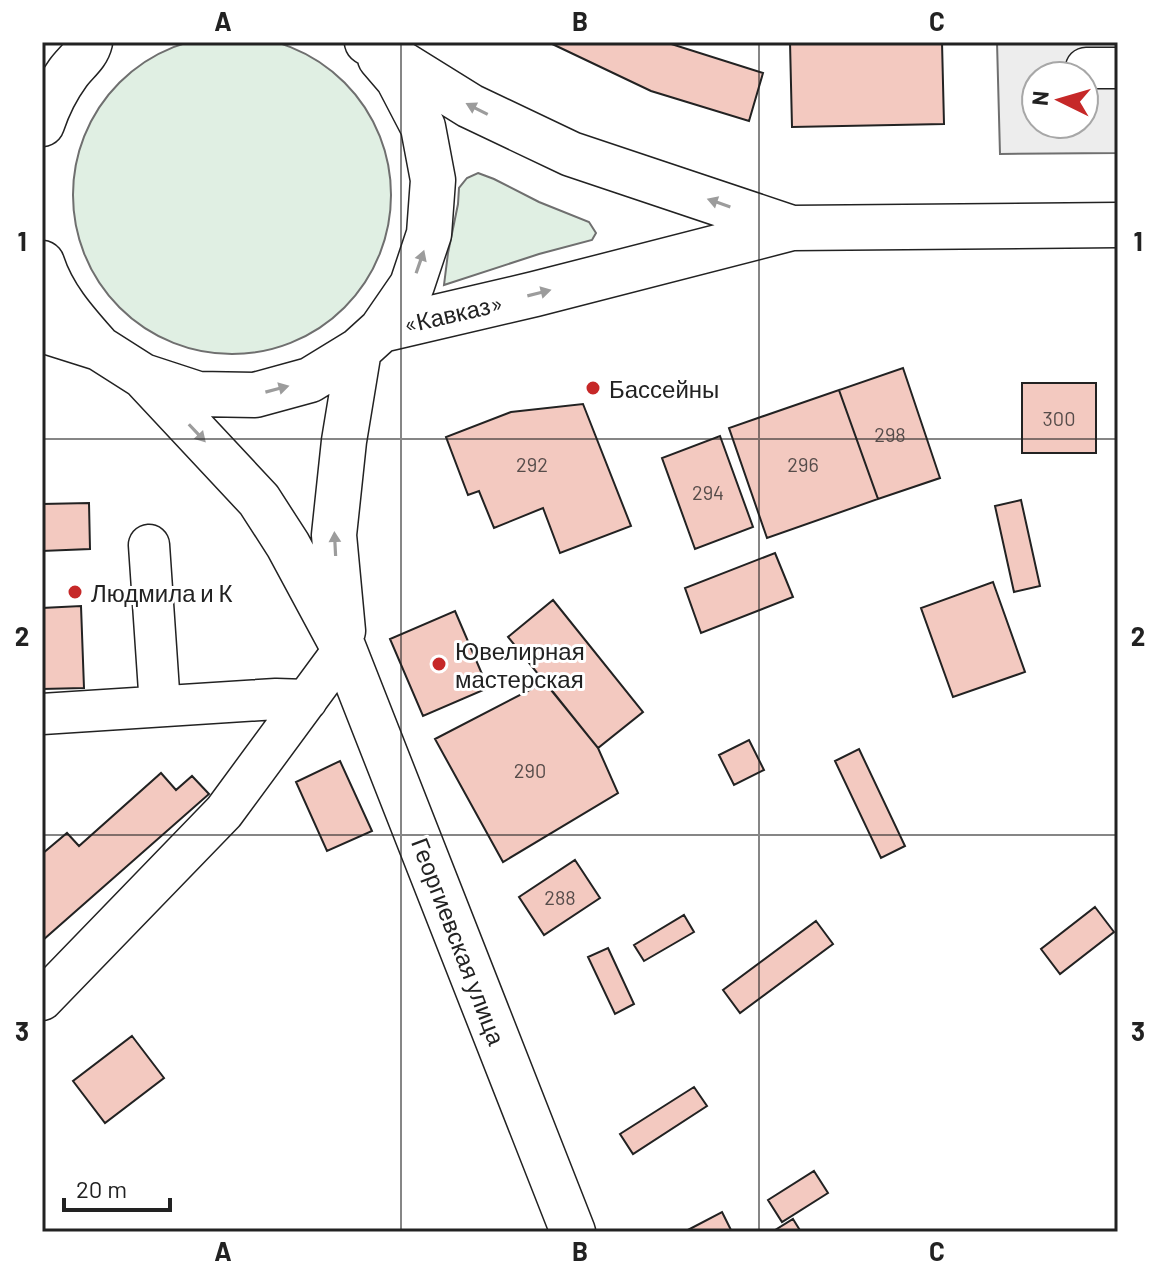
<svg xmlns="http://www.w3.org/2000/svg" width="1160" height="1274" viewBox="0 0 1160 1274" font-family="Barlow,sans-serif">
<rect width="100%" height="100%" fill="#fff"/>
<!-- green -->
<path fill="#e0efe3" stroke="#6f6f6f" stroke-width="2" d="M73 195a159 159 0 1 1 318 0a159 159 0 1 1-318 0Z
M478,173L494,179L539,202L589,222L596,233L592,240L539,254L444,285L448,253L458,204L459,188L467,178Z"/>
<!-- parking -->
<path fill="#ededed" stroke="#6f6f6f" stroke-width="2" fill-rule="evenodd" d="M997,42H1118V153L1000,154ZM1036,76H1084V124H1036Z"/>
<!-- building -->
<path fill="#f3c9c0" stroke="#222" stroke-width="2" d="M548,42H665L763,73L749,121L651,91Z
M790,42H942L944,124L792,127Z
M903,368L940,478L878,499L839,390Z
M1022,383H1096V453H1022Z
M839,390L878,499L767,538L729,428Z
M583,404L631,526L560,553L543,508L494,528L479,491L468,495L446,437L511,412Z
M720,436L753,527L695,549L662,458Z
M1021,500L1040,586L1014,592L995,506Z
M89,503L90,549L42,551V504Z
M775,553L793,597L701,633L685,588Z
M993,582L1025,672L953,697L921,608Z
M553,600L643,712L598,748L508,637Z
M81,606L84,688L42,689V608Z
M455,611L488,688L423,716L390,639Z
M545,682L598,748L618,793L503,862L435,739Z
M749,740L764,770L734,785L719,755Z
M859,749L905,846L881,858L835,761Z
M340,761L372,831L327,851L296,782Z
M161,773L176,790L192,776L209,794L43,940L42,854L67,833L79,846Z
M575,860L600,898L544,935L519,897Z
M1095,907L1114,932L1060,974L1041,949Z
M684,915L694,932L644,961L634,945Z
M816,921L833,944L740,1013L723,990Z
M608,948L634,1004L615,1014L588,957Z
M132,1036L164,1078L105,1123L73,1081Z
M694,1087L707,1106L633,1154L620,1134Z
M814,1171L828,1193L782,1222L768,1200Z
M722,1212L732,1232H684Z
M793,1219L801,1232H772Z"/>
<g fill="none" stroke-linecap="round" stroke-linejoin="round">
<defs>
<path id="minor" d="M1086,68H1118
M149,545L160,706
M42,714L276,699L307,700
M42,1000L224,812L344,649"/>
<path id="major" d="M367,42L470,106L571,154L792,228
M380,58L398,79L423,127L433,180L429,234L412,285L381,330
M42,124C48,106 57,88 68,73C76,62 87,55 90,42
M42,263C53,297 76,322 99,348
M42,330L99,348L143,376L198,394L255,395L310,380L359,350L381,330L535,294L792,228L1118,225
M145,378L259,500L288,545L344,649L573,1232
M343,631L334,535L344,441L359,350"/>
</defs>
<!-- minor casing -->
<use href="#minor" stroke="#222" stroke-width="43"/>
<!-- major casing -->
<use href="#major" stroke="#222" stroke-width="47"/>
<!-- minor -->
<use href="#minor" stroke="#fff" stroke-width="40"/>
<!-- major -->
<use href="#major" stroke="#fff" stroke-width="44"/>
</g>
<!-- one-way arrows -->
<defs><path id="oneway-solid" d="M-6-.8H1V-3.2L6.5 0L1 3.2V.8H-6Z" transform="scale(2)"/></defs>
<g fill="#9c9c9c">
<use href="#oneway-solid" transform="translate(477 109) rotate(-153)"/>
<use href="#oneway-solid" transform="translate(719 203) rotate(-161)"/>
<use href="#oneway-solid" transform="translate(420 262) rotate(-71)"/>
<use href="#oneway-solid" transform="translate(539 293) rotate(-14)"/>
<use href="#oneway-solid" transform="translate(277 389) rotate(-15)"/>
<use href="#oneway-solid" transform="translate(197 433) rotate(47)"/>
<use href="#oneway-solid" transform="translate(335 544) rotate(-93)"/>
</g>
<!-- grid -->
<path fill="none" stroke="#222" stroke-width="2" stroke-opacity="0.55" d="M401,42V1232M759,42V1232M42,439H1118M42,835H1118"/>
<!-- markers -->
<g fill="#c62828" stroke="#fff" stroke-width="3">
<circle cx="593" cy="388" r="8"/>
<circle cx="75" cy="592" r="8"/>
<circle cx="439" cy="664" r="8"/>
</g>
<g text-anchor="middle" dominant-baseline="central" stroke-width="6" stroke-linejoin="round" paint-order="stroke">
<!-- number labels -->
<g font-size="20" fill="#564c4a">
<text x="1059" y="418">300</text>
<text x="890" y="434">298</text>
<text x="532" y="464">292</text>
<text x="803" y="464">296</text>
<text x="708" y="492">294</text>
<text x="530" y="770">290</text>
<text x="560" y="897">288</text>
</g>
<!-- street labels -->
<g font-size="24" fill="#222" stroke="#fff">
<text transform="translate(453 313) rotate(-13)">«Кавказ»</text>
<text transform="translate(459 941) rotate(69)">Георгиевская улица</text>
</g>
<!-- poi labels -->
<g font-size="24" fill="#222" stroke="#fff" text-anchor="start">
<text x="609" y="388">Бассейны</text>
<text x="91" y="592">Людмила и К</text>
<text x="455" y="650">Ювелирная<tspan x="455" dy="28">мастерская</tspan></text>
</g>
</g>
<!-- border -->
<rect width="1160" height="1274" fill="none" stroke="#ffffff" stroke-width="88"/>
<!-- north arrow -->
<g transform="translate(1060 100) rotate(275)"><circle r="38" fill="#ffffff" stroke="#a7a7a7" stroke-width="2"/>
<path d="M0-6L14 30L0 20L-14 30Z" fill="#c62828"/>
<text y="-12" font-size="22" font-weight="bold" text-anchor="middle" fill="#222222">N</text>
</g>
<!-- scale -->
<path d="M64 1198v12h106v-12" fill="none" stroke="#222222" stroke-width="4"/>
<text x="76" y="1198" font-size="24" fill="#222222" stroke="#ffffff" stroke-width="6" paint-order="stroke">20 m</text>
<rect x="44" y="44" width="1072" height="1186" fill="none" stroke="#222" stroke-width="3"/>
<g font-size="26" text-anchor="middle" font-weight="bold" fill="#222">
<text x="223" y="31">A</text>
<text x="580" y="31">B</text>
<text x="937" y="31">C</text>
<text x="22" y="251">1</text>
<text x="1138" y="251">1</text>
<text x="22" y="646">2</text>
<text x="1138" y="646">2</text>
<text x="22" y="1041">3</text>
<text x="1138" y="1041">3</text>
<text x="223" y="1261">A</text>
<text x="580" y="1261">B</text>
<text x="937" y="1261">C</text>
</g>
</svg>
